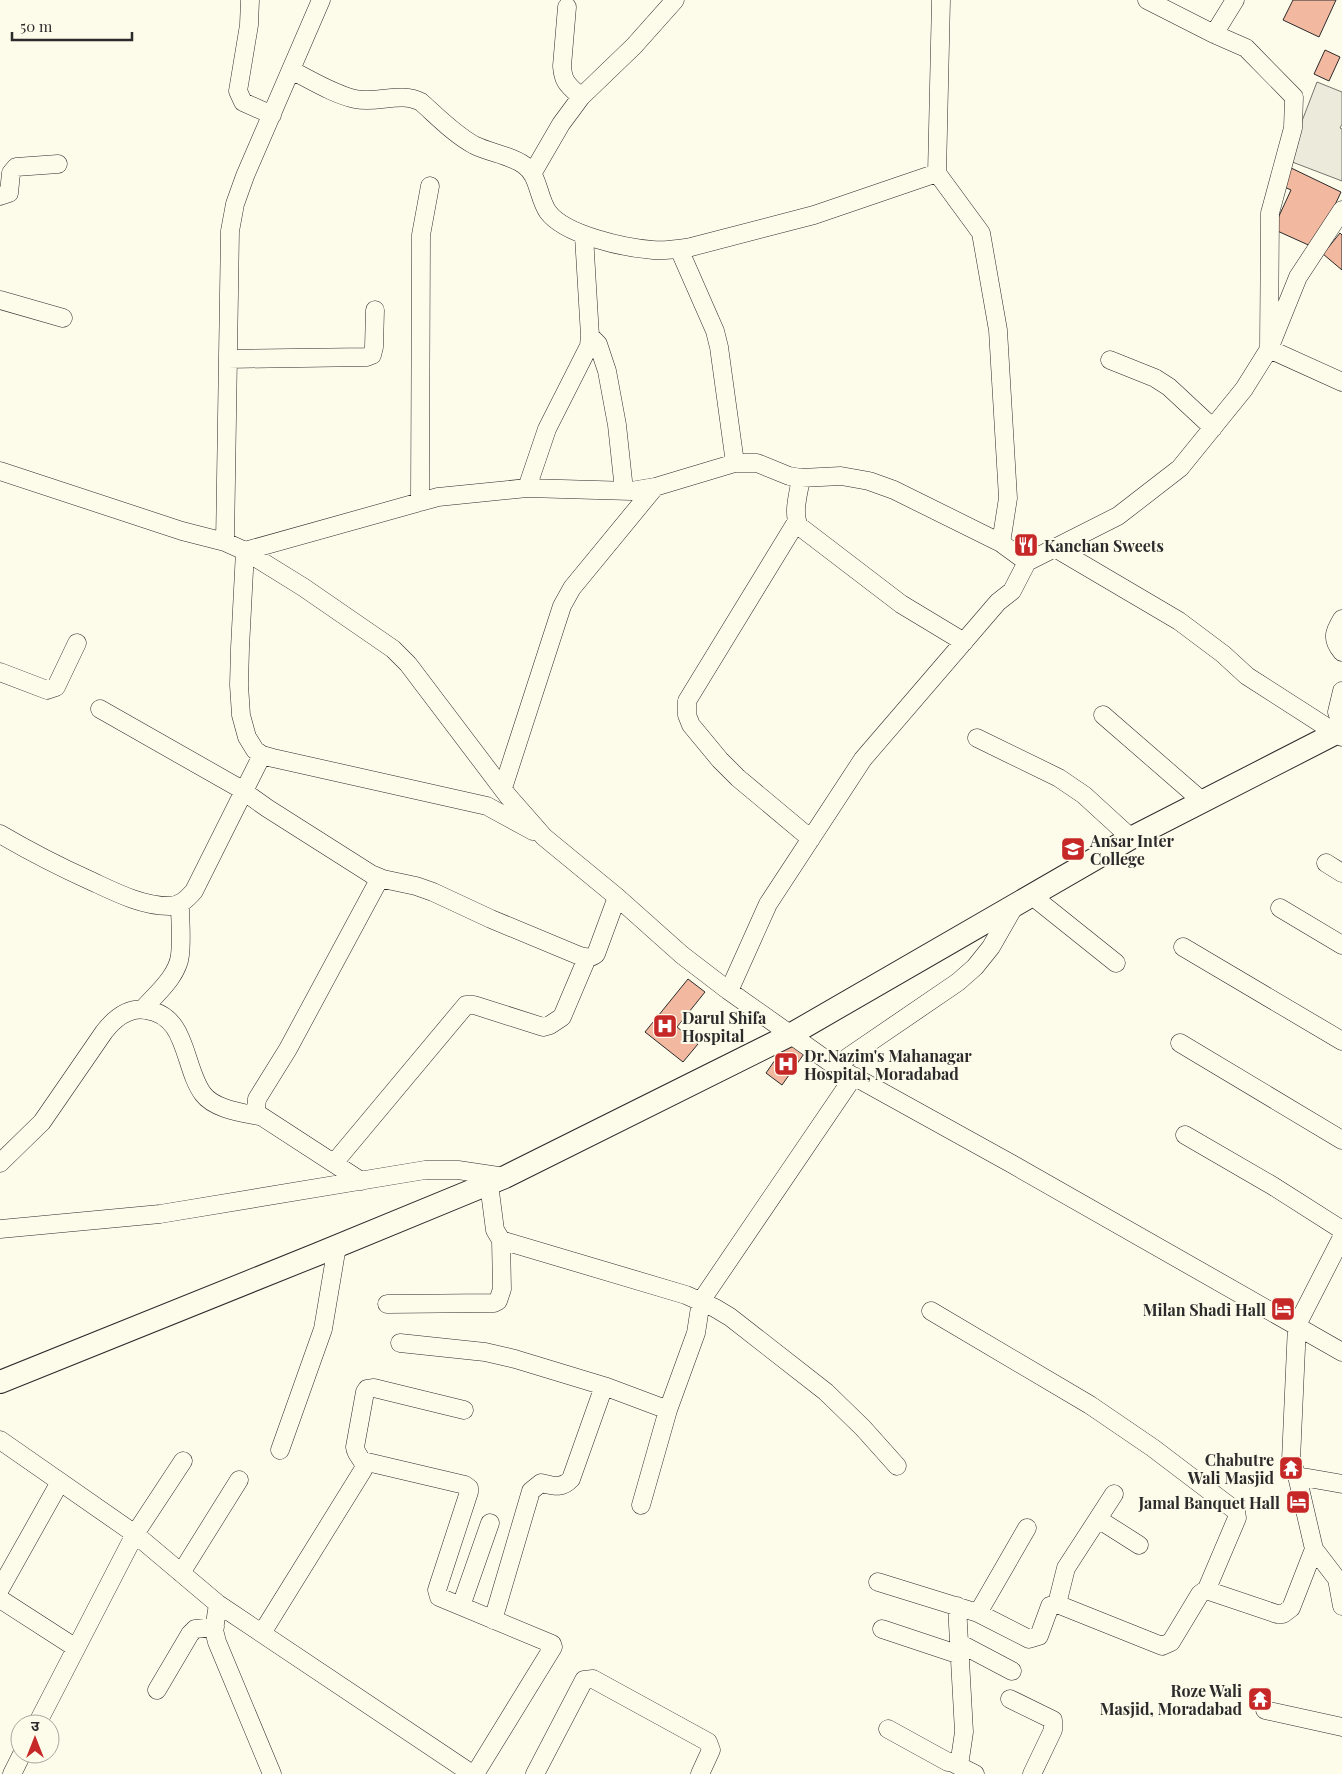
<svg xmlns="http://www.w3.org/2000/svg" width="1342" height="1774" viewBox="0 0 1342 1774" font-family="'Playfair Display','Noto Sans Devanagari',serif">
<rect width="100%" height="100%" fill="#fdfbea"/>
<!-- green -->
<path fill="#ecebdb" stroke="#74746e" d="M1317,82L1342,92V124L1340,128L1342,129V181L1287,160Z"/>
<!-- building -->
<path fill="#f2b8a0" stroke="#2b2b2b" d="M1293,0H1336L1319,37L1283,20Z
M1325,50L1340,57L1329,81L1314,74Z
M1287,166L1341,192L1315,248L1273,229L1291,190L1278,184Z
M1340,233L1342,235V270L1323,254Z
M688,979L705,992L677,1027L698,1044L683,1062L645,1032Z
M789,1040L806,1051L782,1085L766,1073Z"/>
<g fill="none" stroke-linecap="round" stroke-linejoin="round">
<defs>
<path id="minor" d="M250,0L249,25L238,91L243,102L272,115
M941,0L937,173L981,233L998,330L1008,498L1001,543
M1147,0L1214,34L1246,48L1294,97L1293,128L1270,213L1269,349L1342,382
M567,7L562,66C563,83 569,86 581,97
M1214,34L1235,0
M291,70C311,80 333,94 355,99C378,104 400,91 421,102C438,117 454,134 474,145C490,153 510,155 524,165C539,175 538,198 548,212C565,235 625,248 653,250C666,251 678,249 691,247L814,215L937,173
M532,174L561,124L581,97L634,46L675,0
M0,196L9,193L11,173L16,167L58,164
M679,249L715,331L719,347L735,463
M0,300L63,318
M590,336L598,344L607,371L617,425L624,490
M228,359L367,357L372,355L374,347L375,310
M1110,360L1155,378L1169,387L1213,428
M0,471L182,531L225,542L245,551L303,587L393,649L408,664L508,796L544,837L617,897L682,955L729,991L835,1066L1012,1164L1342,1352
M801,478C799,492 792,513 799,526L901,604L964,642
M527,488L547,429L589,346L590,336L584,236
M420,502L421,235L430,186
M797,521L687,701V715L691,725L720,760L738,778L811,839
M225,542L230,231L235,204L245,176L321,0
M1055,548L1179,621L1223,654L1247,676L1342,737
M1342,619C1334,632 1331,639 1342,652
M0,672L47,690L56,687L77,643
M1342,691L1337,712L1342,725
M100,709L239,788L267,808L371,874L383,879L416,886L433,892L491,919L580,956C587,958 591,958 596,954L617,897
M1103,715L1202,801
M977,738L1059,778L1084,795L1131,838
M503,788L562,606L572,588L655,487
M533,831L487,806L273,758L262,755L255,750L247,737L241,715L239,685L240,648L245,551L438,497L527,488L631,491L655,487L735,463H757L789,476L801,478L841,476L869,481L894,490L1001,543L1027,562
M0,834C29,851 58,866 89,880C113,891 141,906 169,906C180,906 187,899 194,891L262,755
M1326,863L1342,873
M1031,895L1116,963
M1280,908L1342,945
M1183,947L1342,1041
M729,991L768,904L863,759L998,602L1012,591L1027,562L1118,516L1180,468L1244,389L1269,349L1298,277L1342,210
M143,1009C156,994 178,976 180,955C182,938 180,920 180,904
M1180,1043L1342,1140
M835,1066L958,982L975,967L991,947L1015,905
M1185,1135L1273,1186L1342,1230
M0,1163L42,1122L104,1032C114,1019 128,1007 146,1010C188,1015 183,1067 203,1094C215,1110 245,1113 263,1117
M334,1163L466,1005H474L543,1027L550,1025L562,1017L587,958
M361,1181L258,1114L256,1109L257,1099L288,1049L380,878
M489,1184L495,1230L501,1240L686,1295L715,1308L730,1317L826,1392L863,1428L897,1466
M0,1229L160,1214L425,1170H458L505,1177
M1342,1237L1297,1325L1291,1460L1297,1476L1314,1549L1337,1579L1342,1606
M387,1304L494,1303L498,1301L502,1289L501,1240
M931,1311L1090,1405L1153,1448L1236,1511L1237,1518L1206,1591
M400,1343L485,1352L515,1359L604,1386L668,1410
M0,1440L135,1534L218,1604L472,1774
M280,1450L323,1329L337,1246
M363,1461L465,1485L469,1488V1492L437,1590L439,1597L552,1644L553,1647L475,1774
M1297,1476L1342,1484
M641,1505L668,1410L696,1333L701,1301L854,1076
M1098,1519L1139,1545
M181,1573L239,1480
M878,1582L978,1613L1029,1639L1039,1636L1050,1606L1057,1604L1162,1646L1171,1642L1200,1594L1204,1591H1209L1277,1614H1283L1291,1608L1314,1549
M0,1589L60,1482
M0,1599L76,1648
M218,1604L214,1630L217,1642L272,1774
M1057,1604L1066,1568L1114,1494
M461,1606L490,1523
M978,1613L1027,1528
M493,1620L531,1491L541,1483C554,1486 562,1489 571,1479L604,1386
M882,1629L960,1655
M262,1633L363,1470C366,1460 356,1457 355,1447L365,1392L367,1389L374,1388L464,1410
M959,1643L1012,1671
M157,1690L190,1634L195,1629L215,1627
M1010,1699L1053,1720V1730L1032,1774
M1265,1710L1342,1727
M37,1724L135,1534L183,1461
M888,1729L948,1762H957L960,1759L964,1732L957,1606
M953,1763L975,1774
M12,1774L22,1754
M535,1774L584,1680L593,1679L708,1742L711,1750L700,1774"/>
<path id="major" d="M0,1382L318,1254L505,1177L790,1035L1131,838L1342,730"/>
</defs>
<!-- minor casing -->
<use href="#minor" stroke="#2b2b2b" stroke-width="19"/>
<!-- major casing -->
<use href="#major" stroke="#2b2b2b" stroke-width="24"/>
<!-- minor -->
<use href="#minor" stroke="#fdfbea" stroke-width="18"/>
<!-- major -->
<use href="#major" stroke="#fdfbea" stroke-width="22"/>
</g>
<!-- icons -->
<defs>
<symbol id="restaurant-square" viewBox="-11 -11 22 22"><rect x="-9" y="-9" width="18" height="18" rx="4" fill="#c62828" stroke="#fdfbea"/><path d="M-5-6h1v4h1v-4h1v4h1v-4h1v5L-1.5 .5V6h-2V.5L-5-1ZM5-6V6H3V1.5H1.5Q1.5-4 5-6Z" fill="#fff"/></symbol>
<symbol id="school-square" viewBox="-11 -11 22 22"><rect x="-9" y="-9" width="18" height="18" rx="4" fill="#c62828" stroke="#fdfbea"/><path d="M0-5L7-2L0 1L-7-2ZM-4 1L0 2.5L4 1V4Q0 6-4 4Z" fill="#fff"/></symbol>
<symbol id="hospital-square" viewBox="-11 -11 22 22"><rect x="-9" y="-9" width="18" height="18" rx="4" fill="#c62828" stroke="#fdfbea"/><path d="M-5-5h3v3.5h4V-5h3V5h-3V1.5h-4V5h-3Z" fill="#fff"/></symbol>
<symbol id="hotel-square" viewBox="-11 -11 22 22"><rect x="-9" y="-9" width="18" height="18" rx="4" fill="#c62828" stroke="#fdfbea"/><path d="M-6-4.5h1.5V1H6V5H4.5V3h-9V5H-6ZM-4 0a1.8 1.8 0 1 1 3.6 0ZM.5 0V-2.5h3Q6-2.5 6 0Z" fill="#fff"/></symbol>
<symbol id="temple-square" viewBox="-11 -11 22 22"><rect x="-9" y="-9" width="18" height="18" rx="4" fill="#c62828" stroke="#fdfbea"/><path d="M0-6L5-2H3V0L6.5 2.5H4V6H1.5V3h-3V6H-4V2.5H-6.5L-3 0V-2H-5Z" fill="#fff"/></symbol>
</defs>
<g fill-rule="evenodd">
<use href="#restaurant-square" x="1012" y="531" width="28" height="28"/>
<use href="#school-square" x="1059" y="835" width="28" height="28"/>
<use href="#hospital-square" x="651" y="1012" width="28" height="28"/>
<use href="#hospital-square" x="772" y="1050" width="28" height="28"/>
<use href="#hotel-square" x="1269" y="1295" width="28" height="28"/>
<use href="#temple-square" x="1277" y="1454" width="28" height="28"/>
<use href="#hotel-square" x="1284" y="1488" width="28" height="28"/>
<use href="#temple-square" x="1246" y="1685" width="28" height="28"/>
</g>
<g text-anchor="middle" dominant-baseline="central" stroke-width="4" stroke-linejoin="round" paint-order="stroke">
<!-- poi labels -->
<g font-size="16" font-weight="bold" fill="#2b2b2b" stroke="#fdfbea" text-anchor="start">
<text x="1044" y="545">Kanchan Sweets</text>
<text x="1090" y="840">Ansar Inter<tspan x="1090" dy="18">College</tspan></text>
<text x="682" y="1017">Darul Shifa<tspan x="682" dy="18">Hospital</tspan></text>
<text x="804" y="1055">Dr.Nazim's Mahanagar<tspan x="804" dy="18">Hospital, Moradabad</tspan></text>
<text x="1266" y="1309" text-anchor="end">Milan Shadi Hall</text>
<text x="1274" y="1459" text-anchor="end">Chabutre<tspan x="1274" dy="18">Wali Masjid</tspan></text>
<text x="1280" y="1502" text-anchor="end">Jamal Banquet Hall</text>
<text x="1242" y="1690" text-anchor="end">Roze Wali<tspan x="1242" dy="18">Masjid, Moradabad</tspan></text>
</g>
</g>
<!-- north arrow -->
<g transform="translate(35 1739)"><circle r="24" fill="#fdfbea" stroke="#a9a89e"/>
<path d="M0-4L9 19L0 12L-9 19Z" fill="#c62828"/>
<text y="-8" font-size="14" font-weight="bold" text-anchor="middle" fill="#2b2b2b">उ</text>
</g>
<!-- scale -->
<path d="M12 32v8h120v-8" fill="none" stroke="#2b2b2b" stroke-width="2.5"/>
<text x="20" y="32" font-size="15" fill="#2b2b2b" stroke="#fdfbea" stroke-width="4" paint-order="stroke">50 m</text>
</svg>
